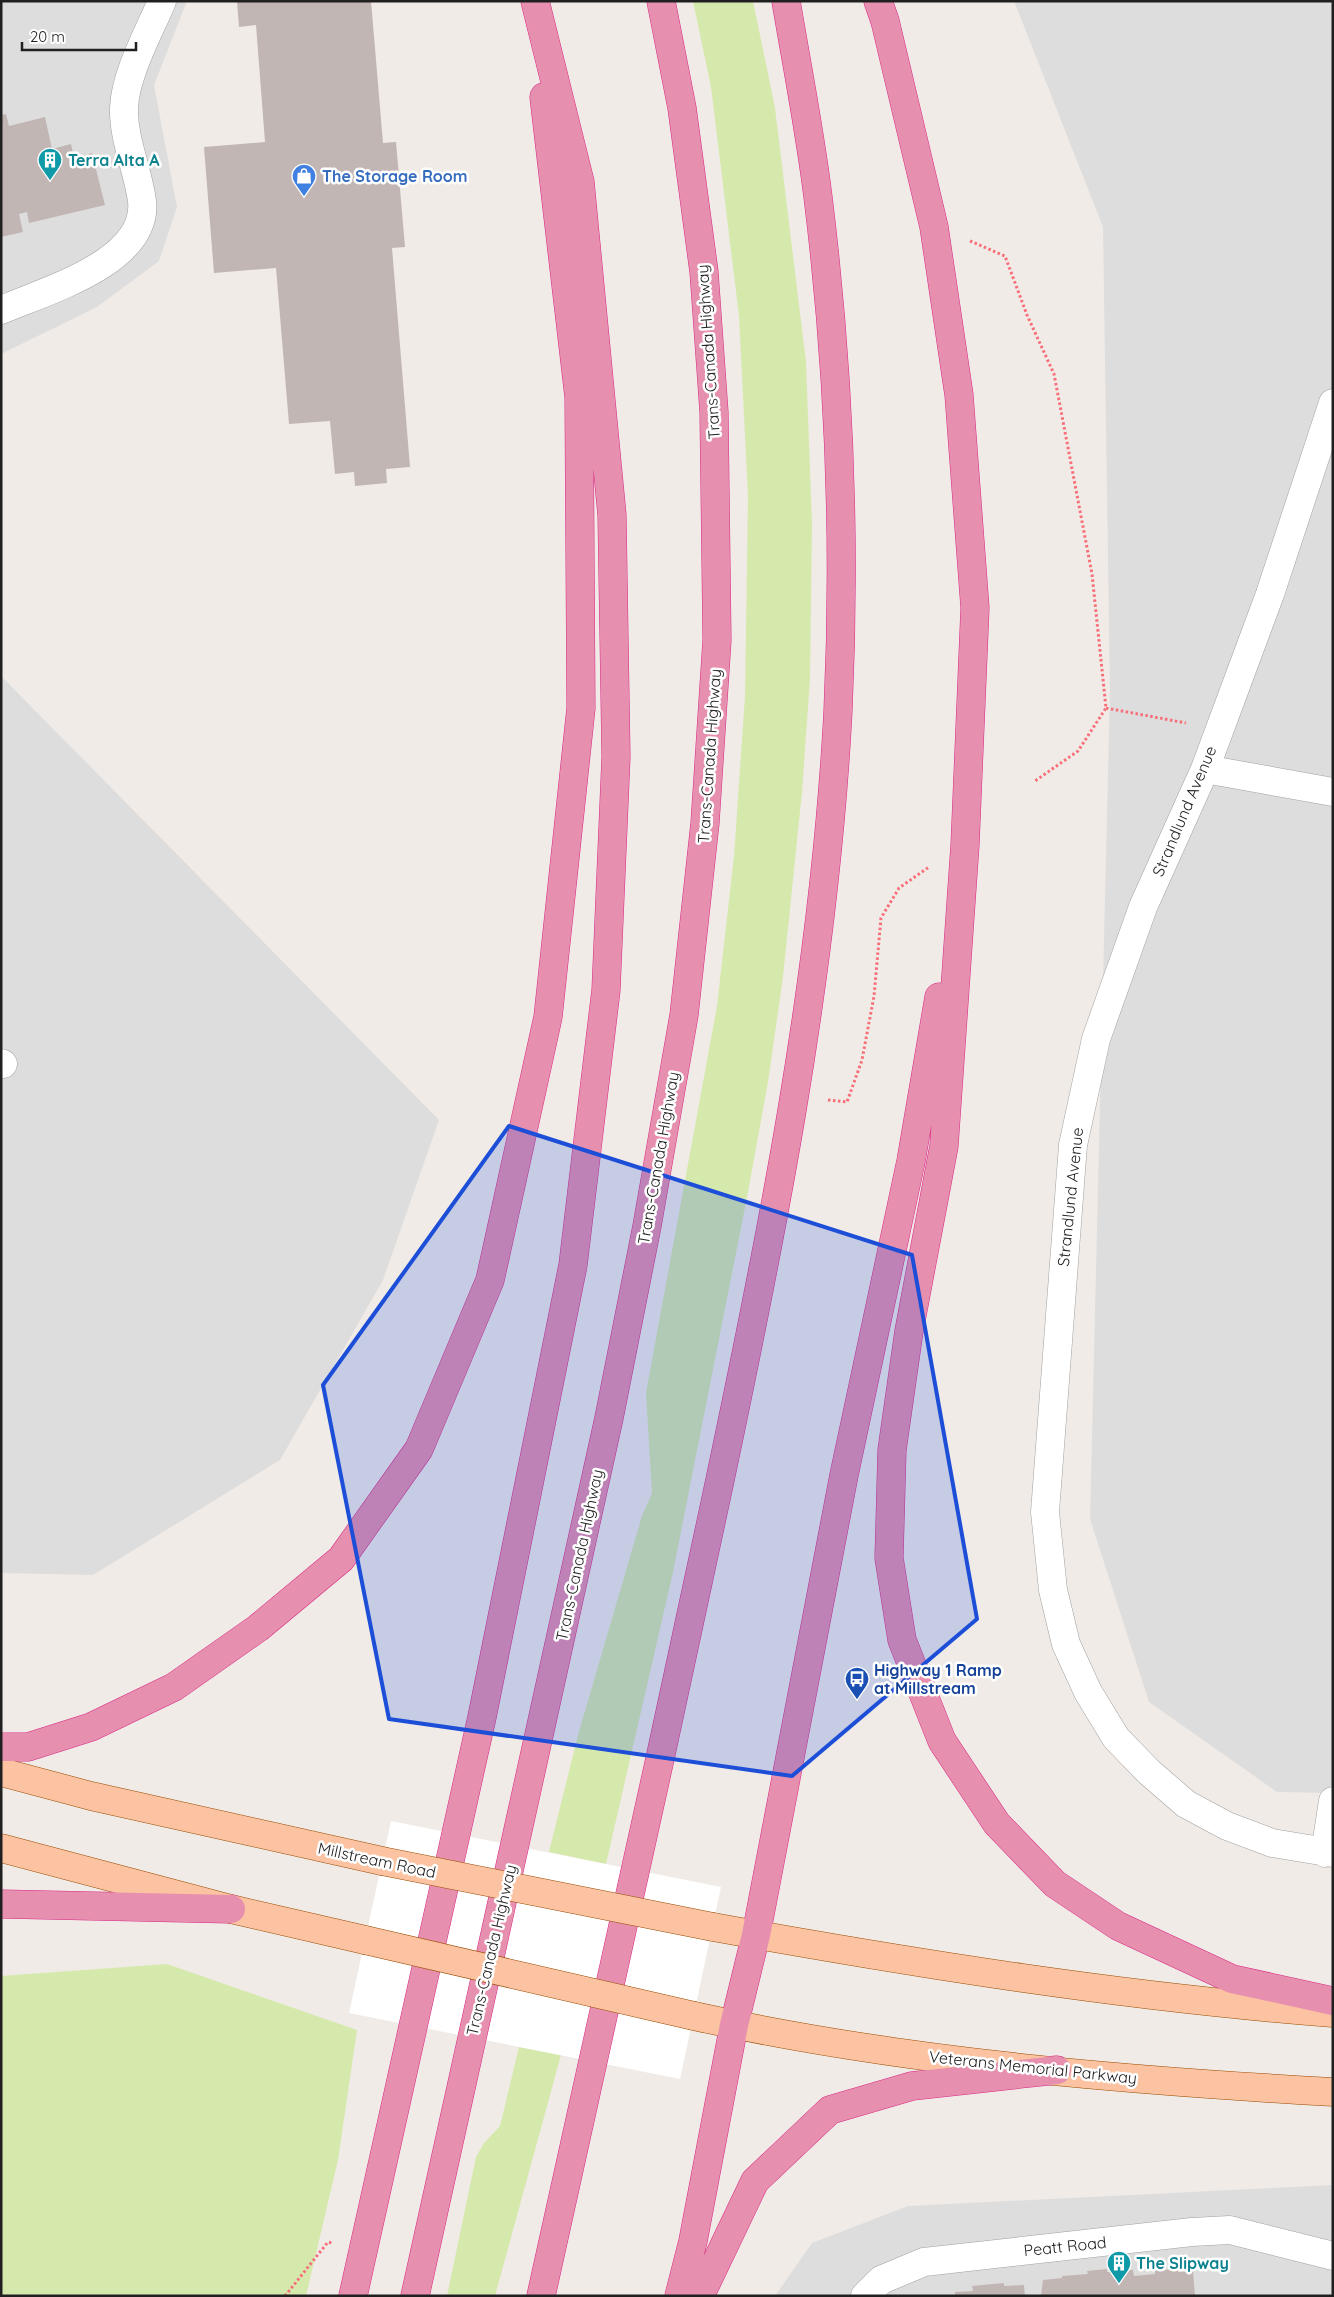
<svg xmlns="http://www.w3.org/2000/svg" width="1334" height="2297" viewBox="0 0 1334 2297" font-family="Quicksand,sans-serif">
<rect width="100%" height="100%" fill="#f0ebe6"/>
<!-- residential -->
<path fill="#dedddd" d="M1,1H187L154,85L177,207L159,261L97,307L1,354Z
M1014,1H1333V1793L1277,1792L1149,1702L1090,1519L1110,691L1103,227Z
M1,676L439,1120L383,1280L280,1460L93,1575L1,1573Z
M1333,2185V2296H775L812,2243L908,2206Z"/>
<!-- grass -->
<path fill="#d6e9ad" d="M693,1H753L775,108L806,362L812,524L810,679L802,792L783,977L768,1082L748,1192L673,1572L606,1864L549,1852L578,1735L642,1516L652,1493L646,1393L717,1006L734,856L745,696L748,496L739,316L711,87Z
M167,1964L357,2030L338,2160L306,2296H1V1976Z
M519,2047L561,2055L495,2296H447L476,2157L484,2143L500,2126Z"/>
<!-- pier -->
<path fill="#fff" d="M391,1821L721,1887L680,2079L349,2013Z"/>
<!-- building -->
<path fill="#c1b6b3" d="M237,1H371L383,143L396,142L405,247L392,248L410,467L386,469L387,483L355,486L354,472L335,474L330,421L289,424L276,268L214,273L204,147L265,142L256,25L239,27Z
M6,114L9,126L45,117L52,149L71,144L74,158L92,153L105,205L29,223L27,212L19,214L23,232L1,237V115Z
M1107,2269V2272L1133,2270L1134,2276L1155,2274V2270L1178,2269V2272L1193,2271L1195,2296H1041L1043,2280L1062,2278V2276L1088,2274L1087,2271Z
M1004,2283V2286L1024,2285L1025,2296H955V2292L973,2291L972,2286Z"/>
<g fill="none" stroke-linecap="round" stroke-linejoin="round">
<defs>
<path id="minor" d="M1,310C45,291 149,262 142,201C138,170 123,139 124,108C125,75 149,32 162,1
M1333,403L1270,594L1205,769L1143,907L1096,1039L1073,1145L1045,1512L1053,1590L1066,1644L1088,1692L1116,1738L1149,1772L1186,1804L1227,1826L1272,1843L1333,1853
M1205,769L1333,792
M1,1063L3,1064
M1325,1853L1333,1801
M865,2296L881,2280L924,2262L1192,2232L1230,2230L1333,2256"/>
<path id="major" d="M1,1772L91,1796L382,1861
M1,1848L231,1909L365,1940
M713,1927C918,1964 1125,1997 1333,2013
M694,2016C902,2062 1120,2080 1333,2092"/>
<path id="highway" d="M878,1L885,21L934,227L959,395L975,608L965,845L944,1146L909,1331L892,1450L889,1558L902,1640L942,1741L997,1824L1055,1884L1118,1926L1232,1979L1333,2001
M1,1747H28L91,1727L174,1687L258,1628L341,1559L419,1449L490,1280L548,1017L581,708L579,397L544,97
M1,1904L231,1909
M353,2296L482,1717L573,1265L606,990L616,757L612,515L580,182L535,1
M415,2296L609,1418L647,1226L684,1015L705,823L717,640L714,412L704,272L682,108L661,1
M541,2296C600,2033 658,1771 714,1508C770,1245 824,980 838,711C846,541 839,367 818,197C810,132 797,66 786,1
M679,2296L693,2241L734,2025L756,1935L844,1475L911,1161L939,997
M700,2296L755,2181L830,2110L912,2086L1057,2070"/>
</defs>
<!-- minor casing -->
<use href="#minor" stroke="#a1a1a1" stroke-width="29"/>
<!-- major casing -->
<use href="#major" stroke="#9a4b02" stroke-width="29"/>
<!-- highway casing -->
<use href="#highway" stroke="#d92885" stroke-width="29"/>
<!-- path -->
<path stroke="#f86f7a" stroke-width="3" stroke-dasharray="2.5 2.5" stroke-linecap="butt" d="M970,241L1005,256L1027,315L1054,374L1092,574L1106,708L1078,751L1035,781
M1106,708L1186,723
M828,1100L847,1102L862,1060L874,996L881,918L899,888L929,867
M285,2296L328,2242L332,2243"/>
<!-- minor -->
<use href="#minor" stroke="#fff" stroke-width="28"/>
<!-- major -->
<use href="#major" stroke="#fbc3a1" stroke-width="28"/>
<!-- highway -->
<use href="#highway" stroke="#e68faf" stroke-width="28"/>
<defs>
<path id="major-bridge" d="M382,1861L713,1927
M365,1940L694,2016"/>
</defs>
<!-- major-bridge casing -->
<use href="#major-bridge" stroke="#9a4b02" stroke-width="29" stroke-linecap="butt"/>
<!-- major-bridge -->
<use href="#major-bridge" stroke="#fbc3a1" stroke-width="28"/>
</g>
<!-- marked area -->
<path fill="#1d4ed8" fill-opacity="0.2" stroke="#1d4ed8" stroke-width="4" stroke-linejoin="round" d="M509,1126L912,1255L977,1619L792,1776L389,1719L323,1385Z"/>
<!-- icons -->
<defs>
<symbol id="building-pin" viewBox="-11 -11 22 30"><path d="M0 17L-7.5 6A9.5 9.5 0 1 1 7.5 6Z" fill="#0f9aa8" stroke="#fff"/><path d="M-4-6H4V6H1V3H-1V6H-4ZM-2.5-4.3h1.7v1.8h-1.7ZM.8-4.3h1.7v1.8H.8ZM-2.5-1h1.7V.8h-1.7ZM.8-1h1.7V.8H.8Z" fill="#fff"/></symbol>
<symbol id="shop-pin" viewBox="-11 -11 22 30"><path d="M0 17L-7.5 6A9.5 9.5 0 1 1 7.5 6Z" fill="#3f7fe0" stroke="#fff"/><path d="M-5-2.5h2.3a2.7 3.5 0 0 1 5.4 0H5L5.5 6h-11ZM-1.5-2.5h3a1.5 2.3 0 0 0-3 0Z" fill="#fff"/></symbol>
<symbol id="bus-pin" viewBox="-11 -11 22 30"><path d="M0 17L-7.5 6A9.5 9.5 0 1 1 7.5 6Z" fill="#1a4fb4" stroke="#fff"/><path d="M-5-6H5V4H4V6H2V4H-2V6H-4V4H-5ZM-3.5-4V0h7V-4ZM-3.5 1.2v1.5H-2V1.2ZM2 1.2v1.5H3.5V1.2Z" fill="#fff"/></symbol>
</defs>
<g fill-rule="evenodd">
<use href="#building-pin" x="36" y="146" width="28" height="38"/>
<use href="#shop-pin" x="290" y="162" width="28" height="38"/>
<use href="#bus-pin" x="843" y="1665" width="28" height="38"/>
<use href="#building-pin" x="1105" y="2249" width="28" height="38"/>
</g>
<g text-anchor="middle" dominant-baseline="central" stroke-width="5" stroke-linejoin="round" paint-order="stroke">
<!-- culture labels -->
<g font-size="16" font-weight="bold" fill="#0d838f" stroke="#fff" text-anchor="start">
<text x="68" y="160">Terra Alta A</text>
<text x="1136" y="2263">The Slipway</text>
</g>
<!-- shop labels -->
<g font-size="16" font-weight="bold" fill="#366cbe" stroke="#fff" text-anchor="start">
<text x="322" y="176">The Storage Room</text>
</g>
<!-- street labels -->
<g font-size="16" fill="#202020" stroke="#fff">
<text transform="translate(708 352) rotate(-94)">Trans-Canada Highway</text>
<text transform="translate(709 756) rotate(-86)">Trans-Canada Highway</text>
<text transform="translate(1184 811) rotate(-67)">Strandlund Avenue</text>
<text transform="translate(658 1158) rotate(-80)">Trans-Canada Highway</text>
<text transform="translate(1070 1197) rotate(-84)">Strandlund Avenue</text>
<text transform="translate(579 1555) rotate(-78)">Trans-Canada Highway</text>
<text transform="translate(377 1860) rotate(12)">Millstream Road</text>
<text transform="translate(491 1950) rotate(-77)">Trans-Canada Highway</text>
<text transform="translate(1033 2067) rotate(6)">Veterans Memorial Parkway</text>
<text transform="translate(1065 2246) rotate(-6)">Peatt Road</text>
</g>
<!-- transit labels -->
<g font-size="16" font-weight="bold" fill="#164399" stroke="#fff" text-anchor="start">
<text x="874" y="1670">Highway 1 Ramp<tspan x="874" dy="18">at Millstream</tspan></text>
</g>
</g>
<!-- border -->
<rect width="1334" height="2297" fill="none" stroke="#202020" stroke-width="5"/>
<!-- scale -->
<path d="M22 42v8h114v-8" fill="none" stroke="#202020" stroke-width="2.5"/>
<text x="30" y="42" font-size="15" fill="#202020" stroke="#ffffff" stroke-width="4" paint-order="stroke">20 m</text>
</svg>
